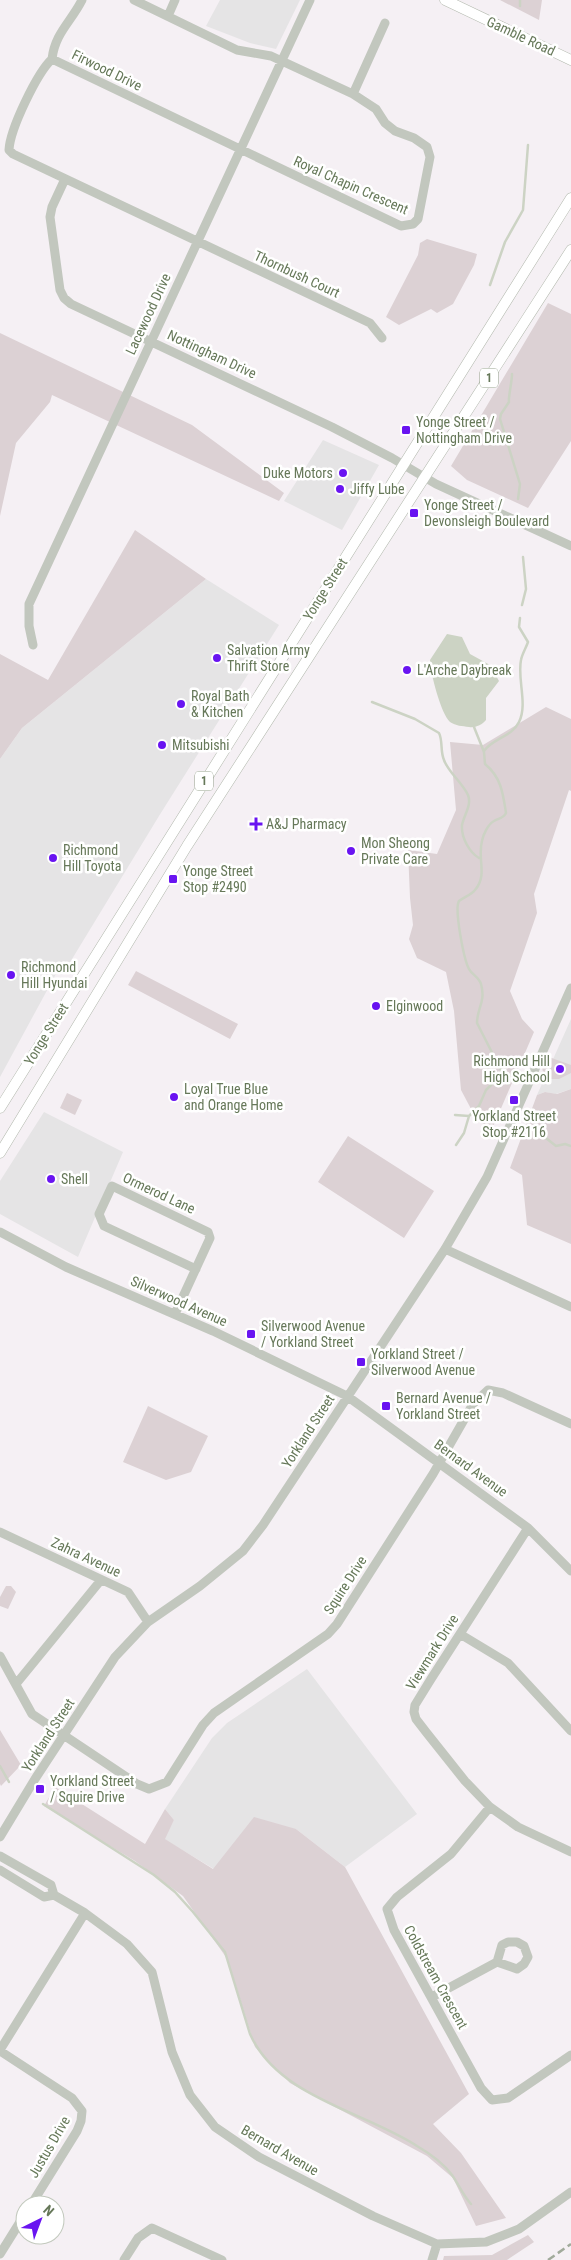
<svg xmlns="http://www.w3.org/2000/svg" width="571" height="2260" viewBox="0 0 571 2260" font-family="'Roboto Condensed',sans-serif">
<rect width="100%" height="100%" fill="#f5f0f4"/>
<!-- built -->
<path fill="#e5e4e5" d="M220,0H300L276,49L250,43L206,26Z
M323,440L379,465L342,530L284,501Z
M206,579L279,625L159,816L69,964L63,961L0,1077V759L22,728Z
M571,1019V1089L556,1094L545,1092L537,1095Z
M44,1112L123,1152L78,1257L0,1214V1181Z
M307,1669L417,1814L345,1867L296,1829L214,1869L164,1839L174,1820L165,1809L212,1738L227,1723Z"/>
<!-- green -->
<path fill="#dcd1d4" d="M500,0H542L539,20Z
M427,239L477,254L474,265L453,304L437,313L431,309L399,325L386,317L418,255L420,243Z
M548,303L571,314V441L528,508L467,480L451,466Z
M0,333L192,425L284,493L279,501L52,395L50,402L16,443L0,516Z
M135,530L206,579L22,728L0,759V654L48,680Z
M546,707L571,719V791L569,790L534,894L537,913L510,991L522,1019L534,1032L493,1127L478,1122L461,1090L454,1011L446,972L417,958L409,939L413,925L410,898L408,850L437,854L456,810L450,742L483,745Z
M136,971L238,1024L230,1039L128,985Z
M549,1057L571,1065V1073L559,1079H549L543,1073L542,1066Z
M571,1089V1244L527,1225L522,1175L510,1168L537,1095L545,1092L557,1094Z
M67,1093L82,1100L75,1115L60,1108Z
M348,1136L434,1191L404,1238L318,1182Z
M148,1406L208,1436L191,1472L166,1480L123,1462Z
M6,1586H11L16,1592L8,1609L0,1606V1597Z
M0,1730L21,1765L1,1786L0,1784Z
M55,1787L145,1844L165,1809L174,1820L165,1839L213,1869L254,1817L296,1829L345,1867L469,2094L433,2124L461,2153L506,2218L476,2226L453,2178L427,2156L290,2083L255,2047L228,1960L183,1896L135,1861L44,1806Z
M528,2235L534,2242L507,2260H443L444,2256L492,2255Z"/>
<!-- water -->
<path fill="#ccd3c4" d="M447,634L462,637L470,654L490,665L499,681L486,698V720C482,725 475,728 469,727C462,726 456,726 450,722C441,714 430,672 430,660Z"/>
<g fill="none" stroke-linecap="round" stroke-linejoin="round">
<!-- stream -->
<path stroke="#ccd3c4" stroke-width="2.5" d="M520,0V6
M490,285L505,242L523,210L528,145
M512,374C512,382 508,398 509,402L501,414L500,419L520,484L518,499
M522,605L526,589L523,557
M372,702L415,719L439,733C443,741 440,751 444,760C448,772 462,782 468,795C472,805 464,815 462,825C461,837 469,852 479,858
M474,727L484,752L485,764C501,777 503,793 506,813C503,819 499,818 494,821C488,824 483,835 482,841C477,859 488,875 475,890C471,895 464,897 459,901C454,909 464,960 469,969C472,975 479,977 481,984C486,1002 477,1008 477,1023L508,1084
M484,751C493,738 512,737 519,722C528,704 517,679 521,660C522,654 526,648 528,642L519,627L520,618
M455,1115L469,1116
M532,1127L556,1146L565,1144L571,1146
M456,1145L464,1133L469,1116L479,1106L486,1090L495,1081L505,1078
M0,1766L9,1782
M43,1804L154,1875L175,1892L193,1912L225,1952L250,2034C278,2097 363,2111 417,2146C429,2153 444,2164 452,2175C459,2185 463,2195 471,2204"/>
<defs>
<path id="major" d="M445,0L571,60
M0,1108L571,198
M0,1153L187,846L571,250"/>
</defs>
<!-- major casing -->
<use href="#major" stroke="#b2b8ad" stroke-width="11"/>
<!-- minor -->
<path stroke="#c2c7be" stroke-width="9" d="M134,0L237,50L271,56L353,94L376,109L385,123L395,131L414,138L427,147L430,157L418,219L413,224L401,226L52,59C37,73 10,129 9,150L13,154L370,323L382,338
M168,16L175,0
M52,59C55,33 71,22 82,0
M353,94L385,23
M65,179L52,207L50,217L60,290L64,298L71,304L332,427L392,458L436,484L571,546
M33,645L29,626V604L310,0
M0,1232L66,1267L213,1331L347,1396L528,1528L571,1571
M445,1249L571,1307
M175,1314L210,1238L208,1232L112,1186L99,1214L104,1226L196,1269
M528,1528L431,1679L415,1705L414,1712L416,1719L426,1732L465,1781L490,1807L518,1827L571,1852
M0,1532L128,1592L148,1622
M460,1634L508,1663L571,1731
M0,1656L32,1714L137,1784L149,1789L167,1782L203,1725L214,1713L328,1634L337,1624L433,1474L473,1404L488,1390L503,1393L571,1424
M16,1684L101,1580
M490,1807L451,1854L397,1897L387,1909L394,1930L481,2088L492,2100L508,2098L571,2055
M0,1837L35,1779L115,1657L148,1622L200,1586L243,1551L263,1525L445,1249L487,1177L571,988
M0,1856L51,1885L54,1895L85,1913L127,1944L152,1972L172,2052L190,2095L215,2127L259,2157L373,2216L437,2244L486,2242L519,2229L571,2192
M0,1870L44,1897L54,1895
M432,1997L497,1962L502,1945L508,1942H517L524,1946L528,1957L524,1964L517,1969L497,1962
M0,2050L85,1913
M0,2051L72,2098L82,2111L81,2121L77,2131L31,2205
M0,2254L25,2214
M124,2260L138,2238L152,2228L222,2260
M432,2260L437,2244"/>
<!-- major -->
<use href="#major" stroke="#fff" stroke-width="10"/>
<!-- rail -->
<path stroke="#a1aa9b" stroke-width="2.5" stroke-dasharray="8 4" stroke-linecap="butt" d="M548,2260L571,2244"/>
</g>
<!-- markers -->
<g fill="#6914f1" stroke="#fff" stroke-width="2">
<rect x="401" y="425" width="10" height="10" rx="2.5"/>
<circle cx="343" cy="473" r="5"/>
<circle cx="340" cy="489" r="5"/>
<rect x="409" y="508" width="10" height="10" rx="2.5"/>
<circle cx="217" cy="658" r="5"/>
<circle cx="407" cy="670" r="5"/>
<circle cx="181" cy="704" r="5"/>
<circle cx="162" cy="745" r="5"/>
<path d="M253.5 816.5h5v5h5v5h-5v5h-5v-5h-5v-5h5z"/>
<circle cx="351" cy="851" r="5"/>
<circle cx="53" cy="858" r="5"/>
<rect x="168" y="874" width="10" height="10" rx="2.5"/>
<circle cx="11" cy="975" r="5"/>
<circle cx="376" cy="1006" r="5"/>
<circle cx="560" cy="1069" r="5"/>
<circle cx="174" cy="1097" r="5"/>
<rect x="509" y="1095" width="10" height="10" rx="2.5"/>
<circle cx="51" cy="1179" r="5"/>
<rect x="246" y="1329" width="10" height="10" rx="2.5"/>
<rect x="356" y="1357" width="10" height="10" rx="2.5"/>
<rect x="381" y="1401" width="10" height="10" rx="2.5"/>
<rect x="35" y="1784" width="10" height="10" rx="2.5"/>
</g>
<g text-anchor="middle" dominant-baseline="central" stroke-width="5" stroke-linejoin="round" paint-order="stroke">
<!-- shield labels -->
<g fill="#fff" stroke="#94a08b" stroke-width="1">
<rect x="480" y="368.5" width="18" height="19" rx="4"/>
<rect x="195" y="771.5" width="18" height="19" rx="4"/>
</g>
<g font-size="12" font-weight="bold" fill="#667859">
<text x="489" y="378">1</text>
<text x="204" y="781">1</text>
</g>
<!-- street labels -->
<g font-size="14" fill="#667859" stroke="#fff">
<text transform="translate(521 36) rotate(25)">Gamble Road</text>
<text transform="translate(107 70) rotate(26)">Firwood Drive</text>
<text transform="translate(351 185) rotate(24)">Royal Chapin Crescent</text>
<text transform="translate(297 274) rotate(25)">Thornbush Court</text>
<text transform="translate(148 314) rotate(-65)">Lacewood Drive</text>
<text transform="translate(212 354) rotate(25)">Nottingham Drive</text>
<text transform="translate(325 589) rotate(-58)">Yonge Street</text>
<text transform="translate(46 1034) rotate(-58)">Yonge Street</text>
<text transform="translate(159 1193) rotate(25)">Ormerod Lane</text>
<text transform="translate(179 1301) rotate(24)">Silverwood Avenue</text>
<text transform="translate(308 1431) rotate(-57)">Yorkland Street</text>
<text transform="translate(471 1468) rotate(36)">Bernard Avenue</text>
<text transform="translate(86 1557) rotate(25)">Zahra Avenue</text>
<text transform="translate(345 1585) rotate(-57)">Squire Drive</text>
<text transform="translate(432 1652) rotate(-58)">Viewmark Drive</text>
<text transform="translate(48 1735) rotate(-57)">Yorkland Street</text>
<text transform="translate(436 1977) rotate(61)">Coldstream Crescent</text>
<text transform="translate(49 2147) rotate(-60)">Justus Drive</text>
<text transform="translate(280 2150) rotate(30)">Bernard Avenue</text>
</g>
<!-- poi labels -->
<g font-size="14" fill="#667859" stroke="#fff" text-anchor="start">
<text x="416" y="422">Yonge Street /<tspan x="416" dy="16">Nottingham Drive</tspan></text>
<text x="333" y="473" text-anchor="end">Duke Motors</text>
<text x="350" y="489">Jiffy Lube</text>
<text x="424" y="505">Yonge Street /<tspan x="424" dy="16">Devonsleigh Boulevard</tspan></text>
<text x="227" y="650">Salvation Army<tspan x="227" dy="16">Thrift Store</tspan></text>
<text x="417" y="670">L'Arche Daybreak</text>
<text x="191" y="696">Royal Bath<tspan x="191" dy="16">&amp; Kitchen</tspan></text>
<text x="172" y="745">Mitsubishi</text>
<text x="266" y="824">A&amp;J Pharmacy</text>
<text x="361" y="843">Mon Sheong<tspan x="361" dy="16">Private Care</tspan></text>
<text x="63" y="850">Richmond<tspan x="63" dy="16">Hill Toyota</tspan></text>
<text x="183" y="871">Yonge Street<tspan x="183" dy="16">Stop #2490</tspan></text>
<text x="21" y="967">Richmond<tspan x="21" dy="16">Hill Hyundai</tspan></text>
<text x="386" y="1006">Elginwood</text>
<text x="550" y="1061" text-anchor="end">Richmond Hill<tspan x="550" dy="16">High School</tspan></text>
<text x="184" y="1089">Loyal True Blue<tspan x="184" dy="16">and Orange Home</tspan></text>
<text x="514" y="1116" text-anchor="middle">Yorkland Street<tspan x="514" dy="16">Stop #2116</tspan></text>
<text x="61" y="1179">Shell</text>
<text x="261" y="1326">Silverwood Avenue<tspan x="261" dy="16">/ Yorkland Street</tspan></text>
<text x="371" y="1354">Yorkland Street /<tspan x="371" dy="16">Silverwood Avenue</tspan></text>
<text x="396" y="1398">Bernard Avenue /<tspan x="396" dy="16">Yorkland Street</tspan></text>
<text x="50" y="1781">Yorkland Street<tspan x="50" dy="16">/ Squire Drive</tspan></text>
</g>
</g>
<!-- north arrow -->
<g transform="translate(40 2220) rotate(42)"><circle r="24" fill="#ffffff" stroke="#c2c9bd"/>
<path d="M0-4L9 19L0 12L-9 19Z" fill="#6914f1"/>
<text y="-8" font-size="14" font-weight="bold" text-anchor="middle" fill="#667859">N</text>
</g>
</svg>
